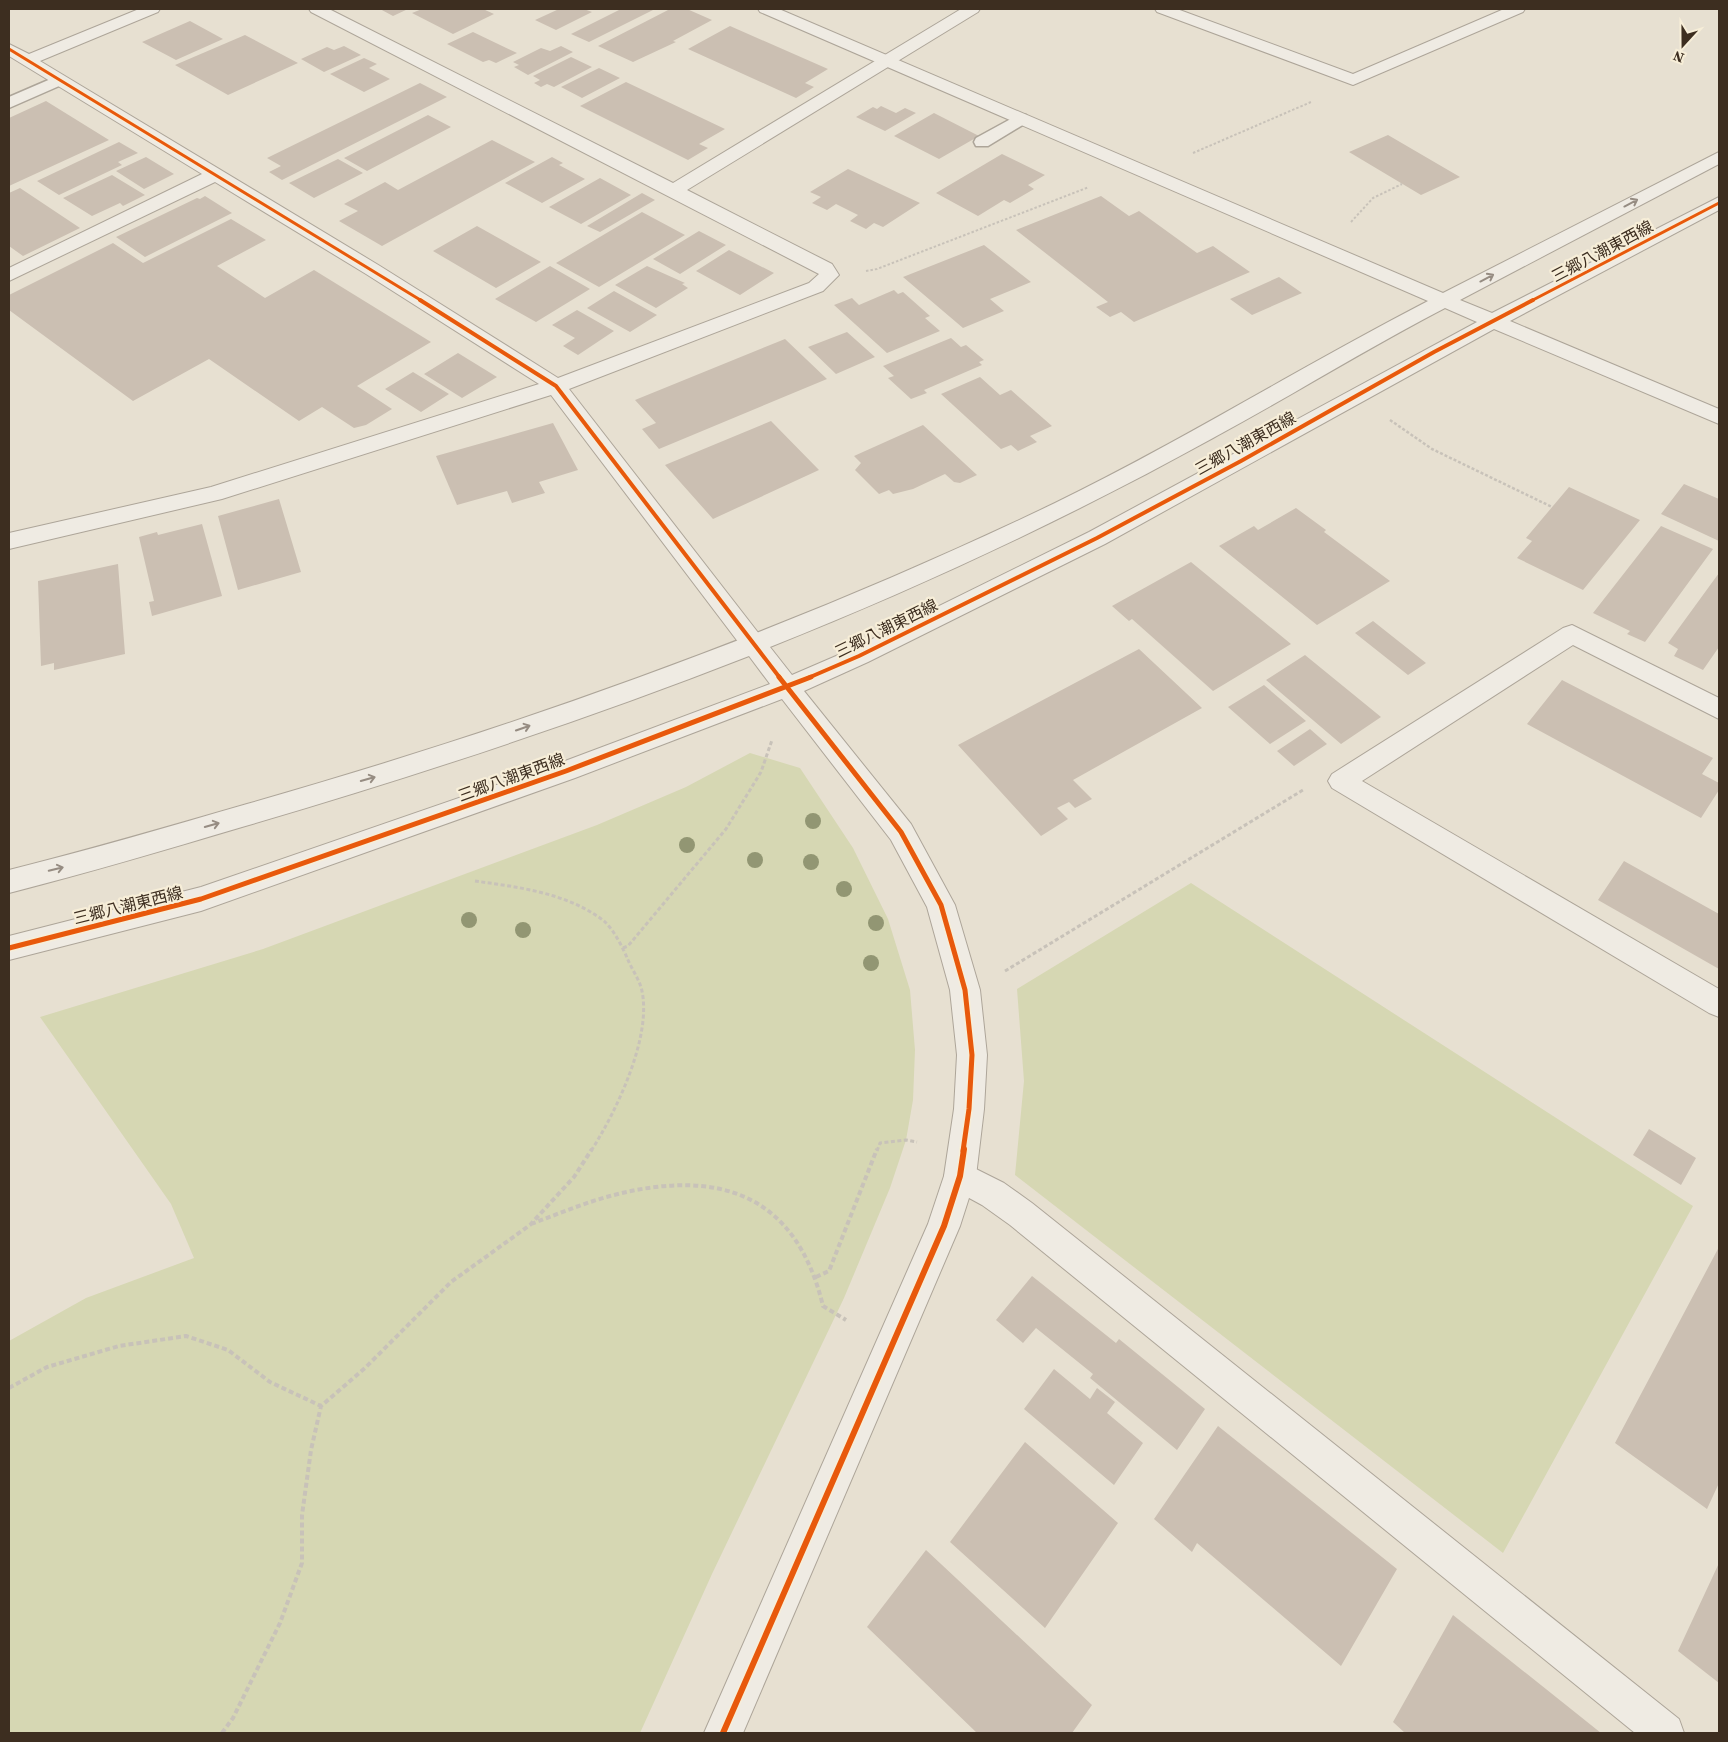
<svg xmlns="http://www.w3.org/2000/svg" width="1728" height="1742" viewBox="0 0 1728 1742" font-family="'Source Serif 4','Noto Sans JP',serif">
<rect width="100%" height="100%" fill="#e7e0d1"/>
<!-- green -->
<path fill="#d6d7b3" d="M750,753L800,768L853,848L888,919L910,990L915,1050L913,1100L906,1140L890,1188L844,1298L712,1574L640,1733H9V1341L86,1298L194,1258L171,1204L40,1017L263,949L597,825L686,787Z
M1191,883L1693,1206L1503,1553L1015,1175L1024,1081L1017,989Z"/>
<!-- building -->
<path fill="#cbbfb2" d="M380,9H408L393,16Z
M422,9H483L494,14L453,34L412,13Z
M559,9H584L592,12L556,30L535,20Z
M621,9H655L589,42L571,34Z
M670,9H687L712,20L673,41L676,42L633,62L598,46Z
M190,21L223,39L176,60L142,42Z
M730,26L828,69L805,83L814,87L796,98L688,49Z
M473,32L517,53L496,63L489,60L483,62L447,44Z
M245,35L298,63L228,95L175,65Z
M344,46L361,55L324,72L301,59L327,47L334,50Z
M561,46L573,52L528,75L514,67L519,65L513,62L541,48L550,51Z
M571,57L592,67L554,87L547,84L541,87L534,83L540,80L533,76Z
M364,58L377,64L369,68L390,79L364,92L330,74Z
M599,68L620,78L582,98L561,87Z
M626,82L725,129L699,144L708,148L688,160L580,106Z
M420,83L447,97L282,180L269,172L281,166L267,158Z
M46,101L109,140L9,186V118Z
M881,106L896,113L905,108L916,113L885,131L856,117L873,107L877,109Z
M934,113L979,136L939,159L894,136Z
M428,115L451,127L367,171L344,158Z
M1388,135L1460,177L1421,195L1349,152Z
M492,140L535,162L382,246L339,221L358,211L344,204L385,182L398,190Z
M119,142L138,153L118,162L122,165L59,195L37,181Z
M1002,154L1045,175L1028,185L1034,189L1010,203L1004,200L978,216L936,193Z
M146,157L174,174L144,189L116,171Z
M552,157L563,163L559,165L585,179L542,203L505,183Z
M338,159L363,173L314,198L289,183Z
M848,169L920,203L883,227L874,223L866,229L850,221L858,215L836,204L827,210L812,203L821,197L810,192Z
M112,175L145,195L123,206L120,203L92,216L63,198Z
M600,178L631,195L581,224L549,207Z
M20,188L80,228L23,256L9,246V193Z
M642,193L655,200L600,232L587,226Z
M205,196L232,213L145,257L116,237L197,198L200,199Z
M1101,196L1129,216L1139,211L1197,253L1213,246L1250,272L1134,322L1121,312L1110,317L1096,307L1108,302L1016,230Z
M642,212L685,235L599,287L556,263Z
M231,219L266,240L217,266L265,298L314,270L431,342L357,386L392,409L366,425L354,428L322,407L299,421L209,359L133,401L9,310V295L113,243L143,263Z
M477,226L541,262L496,288L433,251Z
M699,231L726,245L680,274L653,259Z
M984,245L1031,282L990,299L1004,311L963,328L903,277Z
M729,250L774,273L740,295L696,271Z
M550,266L590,289L536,322L495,299Z
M647,266L685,283L682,284L688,288L656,308L615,285Z
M1279,277L1302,293L1252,315L1230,299Z
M894,290L898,294L903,292L930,316L925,318L940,331L887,353L834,305L852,298L859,305Z
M614,291L657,315L630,332L587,308Z
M577,310L614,331L578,355L563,346L575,338L552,325Z
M847,332L875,357L836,374L808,347Z
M951,338L961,347L966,345L984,360L979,362L982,365L924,390L927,393L911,399L888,378L894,376L883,366Z
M785,339L827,379L659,449L642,429L656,423L635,400Z
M458,353L497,377L462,398L424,374Z
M413,372L449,394L421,412L385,389Z
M980,377L1000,395L1011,390L1052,426L1030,436L1037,442L1018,451L1011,445L1001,449L941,394Z
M771,421L819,470L713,519L665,465Z
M553,423L578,470L539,482L545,493L512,503L507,491L457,505L436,456Z
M923,425L977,475L960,483L954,482L945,474L913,489L893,494L889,490L879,494L855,470L861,463L854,456Z
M1684,484L1719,499V541L1661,514Z
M1569,487L1640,520L1583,590L1517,558L1532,541L1526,538Z
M279,499L301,572L238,590L218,516Z
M1296,508L1326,530L1324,532L1390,581L1317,625L1219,546L1254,526L1258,530Z
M202,524L222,596L152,616L149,602L154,601L139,537L157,532L158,535Z
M1661,526L1713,549L1645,642L1627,634L1630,631L1593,613Z
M1191,562L1291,644L1213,691L1132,619L1129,621L1112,606Z
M118,564L125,654L54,670V663L41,666L38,581Z
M1719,573V647L1703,670L1674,656L1678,649L1668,643Z
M1373,621L1426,663L1408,675L1355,633Z
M1139,649L1202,708L1073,780L1092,799L1075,808L1069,802L1057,808L1068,819L1041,836L958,745Z
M1305,655L1381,717L1341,744L1266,680Z
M1562,680L1713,758L1702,774L1719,783V790L1701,818L1527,724Z
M1264,685L1306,721L1270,744L1228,707Z
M1310,729L1327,744L1294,766L1277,751Z
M1624,861L1719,914V969L1598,900Z
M1649,1129L1696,1158L1681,1185L1633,1155Z
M1719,1247V1483L1707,1509L1615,1443Z
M1032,1276L1116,1343L1119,1339L1205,1409L1177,1450L1090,1378L1093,1374L1036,1328L1023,1343L996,1320Z
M1054,1369L1090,1399L1097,1388L1115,1402L1107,1413L1143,1443L1114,1485L1024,1409Z
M1218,1426L1397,1569L1341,1666L1197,1543L1192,1552L1154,1519Z
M1025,1442L1118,1523L1045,1628L950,1542Z
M926,1550L1092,1705L1072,1733H977L867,1627Z
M1719,1563V1683L1678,1651Z
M1453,1615L1601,1733H1405L1393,1722Z"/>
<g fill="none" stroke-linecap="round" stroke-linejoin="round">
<defs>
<path id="service" d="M60,75L68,80L66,83L9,108V97Z
M1020,114L1026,115L1028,119L1026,123L988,146H976L974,142L976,138Z"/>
<path id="minor" d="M139,9H160L158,12L40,61L380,266L558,378L809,283L819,274L311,12L309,9H329L673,183L961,9H980L978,12L687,190L832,264L839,275L823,291L569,389L763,639L766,645L763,651L754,654L745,651L551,395L222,499L9,549V533L211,487L539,384L366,274L215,182L9,281V268L202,174L9,56V44L29,54Z
M1155,9H1177L1353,74L1504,9H1525L1523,12L1353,85L1157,12Z
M1572,625L1719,698V719L1573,645L1362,781L1719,989V1017L1709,1013L1332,788L1328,781L1332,774L1563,628Z
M960,1161L1004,1183L1032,1203L1679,1719L1684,1733H1635L1010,1225L982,1205L949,1187L944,1176L949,1165Z"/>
<path id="tertiary" d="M758,9H779L1443,293L1719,152V164L1460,300L1492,313L1719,197V210L1510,321L1719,409V424L1494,329L1105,544L868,662L804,691L911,824L955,905L980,990L987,1055L984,1109L976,1176L960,1226L743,1733H704L928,1224L944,1176L954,1109L957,1055L950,990L927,907L891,840L782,699L575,778L201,911L9,960V936L201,887L557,764L770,684L749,656C583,721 413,777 242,827C165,850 87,873 9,893V870C89,850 168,827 247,804C524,725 795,628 1055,503C1182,441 1302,366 1428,301L760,12ZM1445,308L1477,322L1089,532L850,650L792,675L770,647C921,587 1070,517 1213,438C1291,396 1366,349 1445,308Z"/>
</defs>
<!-- service casing -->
<use href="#service" stroke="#ada599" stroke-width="3"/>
<!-- minor casing -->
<use href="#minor" stroke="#ada599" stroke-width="2"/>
<!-- tertiary casing -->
<use href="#tertiary" stroke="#ada599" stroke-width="2"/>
<!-- path-far3 -->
<path stroke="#c8c2b9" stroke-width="2" stroke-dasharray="2.5 2" stroke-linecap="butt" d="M1193,153L1311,102
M1351,222L1373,198L1402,184
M866,271L877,269L1089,187"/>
<!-- path-far2 -->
<path stroke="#c8c2b9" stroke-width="2.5" stroke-dasharray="3 2" stroke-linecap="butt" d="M1390,420L1432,449L1552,507"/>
<!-- path-far1 -->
<path stroke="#c8c2b9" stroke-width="3" stroke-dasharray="4 2.5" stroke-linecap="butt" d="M475,881C518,887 568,893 604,921C614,930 623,948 628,960C632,969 638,978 641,987C654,1034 616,1112 591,1151
M623,948L628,946L726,829L761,772L772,740
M1005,971L1303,790
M877,1151L880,1143L906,1140L917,1142"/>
<!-- path -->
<path stroke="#c8c2b9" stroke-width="4" stroke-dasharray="5 3" stroke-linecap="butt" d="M531,1224C558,1214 586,1202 614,1195C719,1168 796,1194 823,1306L846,1320
M816,1277L829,1271L877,1149
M9,1388L47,1367L119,1346L186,1336L228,1350L270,1382L321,1406
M222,1733L233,1718L280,1623L302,1563V1515L311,1450L321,1406L365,1368L451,1282L530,1225L574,1177L592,1149"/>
<!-- service -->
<use href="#service" fill="#efebe3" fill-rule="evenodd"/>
<!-- minor -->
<use href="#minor" fill="#efebe3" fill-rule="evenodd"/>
<!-- tertiary -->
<use href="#tertiary" fill="#efebe3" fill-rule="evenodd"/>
<defs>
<path id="cycleway-far3" d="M9,49L422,301
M1531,301L1719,203"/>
<path id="cycleway-far2" d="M420,300L556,386L780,678
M808,678L859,656L1097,538L1241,461L1434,352L1533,300"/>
<path id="cycleway-far1" d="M779,677L901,832L941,905L965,990L972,1055L969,1109L963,1151
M9,948L201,899L566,771L811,677"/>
<path id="cycleway" d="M723,1733L944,1226L960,1176L964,1149"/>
</defs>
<!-- cycleway-far3 casing -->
<use href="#cycleway-far3" stroke="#f7eed8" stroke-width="5"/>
<!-- cycleway-far2 casing -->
<use href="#cycleway-far2" stroke="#f7eed8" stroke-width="6"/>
<!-- cycleway-far1 casing -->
<use href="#cycleway-far1" stroke="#f7eed8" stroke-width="8"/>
<!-- cycleway casing -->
<use href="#cycleway" stroke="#f7eed8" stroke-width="9"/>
<!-- cycleway-far3 -->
<use href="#cycleway-far3" stroke="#e8590c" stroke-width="3"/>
<!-- cycleway-far2 -->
<use href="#cycleway-far2" stroke="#e8590c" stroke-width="4"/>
<!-- cycleway-far1 -->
<use href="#cycleway-far1" stroke="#e8590c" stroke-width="5"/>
<!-- cycleway -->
<use href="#cycleway" stroke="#e8590c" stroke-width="6"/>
</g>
<!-- trees -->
<g fill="#929673">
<circle cx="813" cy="821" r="8"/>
<circle cx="687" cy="845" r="8"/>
<circle cx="755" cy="860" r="8"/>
<circle cx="811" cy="862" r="8"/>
<circle cx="844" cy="889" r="8"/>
<circle cx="469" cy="920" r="8"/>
<circle cx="876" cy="923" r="8"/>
<circle cx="523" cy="930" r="8"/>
<circle cx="871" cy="963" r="8"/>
</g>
<!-- one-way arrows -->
<defs><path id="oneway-shaft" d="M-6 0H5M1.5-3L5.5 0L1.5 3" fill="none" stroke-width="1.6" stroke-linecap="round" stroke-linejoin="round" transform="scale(1.25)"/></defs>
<g stroke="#968c82">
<use href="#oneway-shaft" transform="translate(1631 203) rotate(-28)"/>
<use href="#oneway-shaft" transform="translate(1487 278) rotate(-28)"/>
<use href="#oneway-shaft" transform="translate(523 728) rotate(-19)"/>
<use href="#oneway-shaft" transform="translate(368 779) rotate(-16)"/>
<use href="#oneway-shaft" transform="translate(212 825) rotate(-16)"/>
<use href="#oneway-shaft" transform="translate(56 869) rotate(-14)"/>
</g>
<g text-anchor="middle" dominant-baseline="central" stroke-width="4.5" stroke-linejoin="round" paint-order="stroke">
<!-- street labels -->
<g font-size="16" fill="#3d2e20" stroke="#f7eed8">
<text transform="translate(1602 251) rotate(-28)">三郷八潮東西線</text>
<text transform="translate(1245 443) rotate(-29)">三郷八潮東西線</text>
<text transform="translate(886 628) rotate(-26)">三郷八潮東西線</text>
<text transform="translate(511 777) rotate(-20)">三郷八潮東西線</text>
<text transform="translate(128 905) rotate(-14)">三郷八潮東西線</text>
</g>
</g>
<!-- border -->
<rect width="1728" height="1742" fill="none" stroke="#3d2e20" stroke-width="20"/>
<!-- north arrow -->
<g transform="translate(1683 45) rotate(201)" stroke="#f7eed8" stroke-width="4" paint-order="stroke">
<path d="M0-4L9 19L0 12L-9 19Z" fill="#3d2e20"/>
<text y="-8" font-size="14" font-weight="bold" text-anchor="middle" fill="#3d2e20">N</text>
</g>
</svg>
